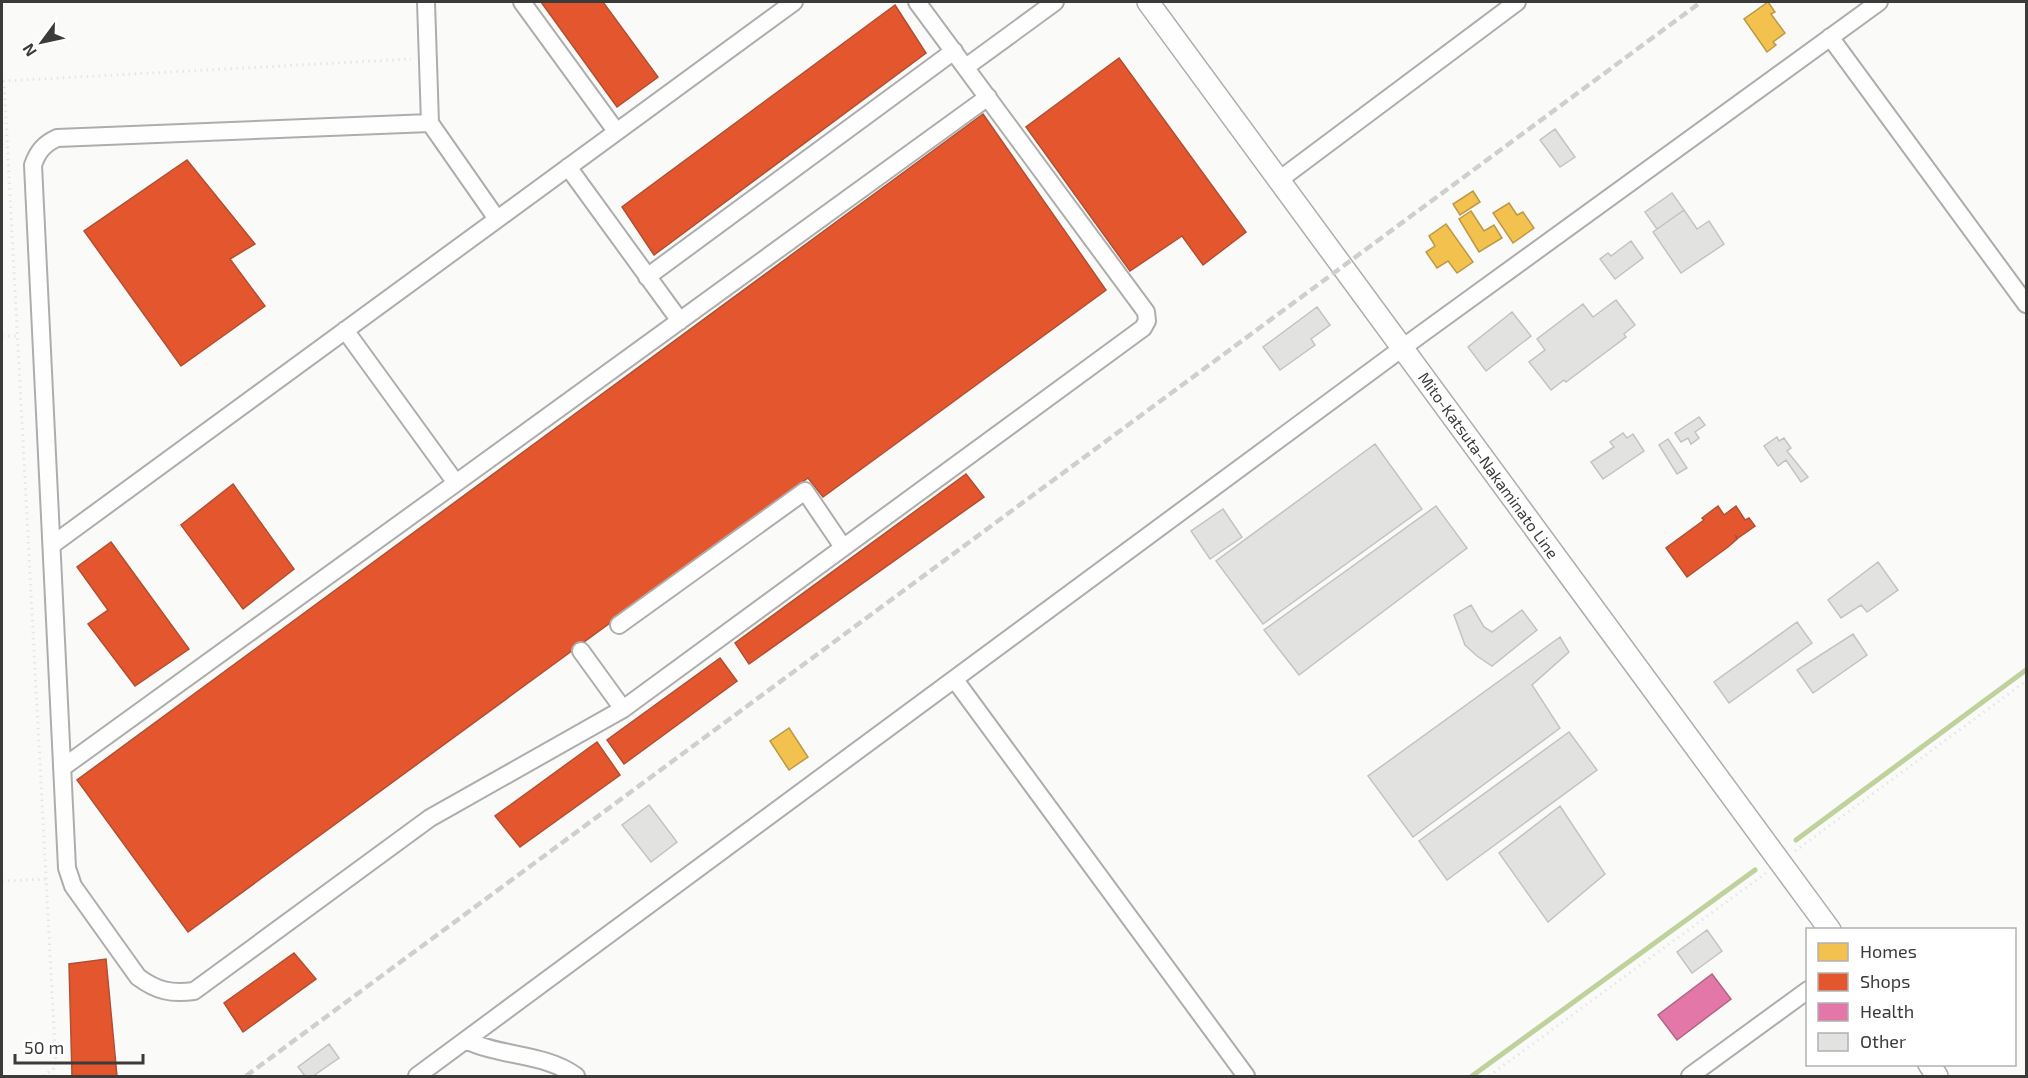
<svg xmlns="http://www.w3.org/2000/svg" width="2028" height="1078" viewBox="0 0 2028 1078" font-family="'Exo 2',sans-serif">
<rect width="100%" height="100%" fill="#fafbf9"/>
<!-- homes -->
<path fill="#f2c14e" stroke="#bb9948" stroke-width="1.5" d="M1768,2L1775,12L1771,14L1785,33L1773,42L1776,45L1767,52L1744,19Z
M1473,191L1480,202L1460,215L1453,204Z
M1509,203L1517,215L1523,212L1534,228L1513,243L1493,213Z
M1471,211L1484,231L1494,225L1502,238L1479,252L1459,219Z
M1446,224L1473,262L1457,273L1448,261L1437,268L1426,252L1435,246L1429,236Z
M789,728L808,757L789,770L770,741Z"/>
<!-- shops -->
<path fill="#e4572e" stroke="#b14f32" stroke-width="1.5" d="M541,2H603L658,77L617,107Z
M895,5L926,53L654,255L622,207Z
M1119,58L1246,232L1203,265L1182,236L1130,271L1026,127Z
M983,114L1106,290L823,497L808,478L188,932L77,780Z
M187,160L255,244L230,259L265,306L181,366L84,231Z
M966,474L984,497L749,664L735,643Z
M233,484L294,569L243,609L181,525Z
M1718,506L1724,515L1736,506L1745,520L1749,518L1755,526L1738,538L1735,535L1737,539L1728,547L1687,577L1666,548L1704,520L1702,518Z
M111,542L189,649L135,686L88,624L108,610L77,567Z
M720,658L737,681L624,764L607,740Z
M597,742L620,775L520,847L495,816Z
M294,953L316,979L243,1032L224,1003Z
M106,959L117,1076H72L69,964Z"/>
<!-- health -->
<path fill="#e377a8" stroke="#b16587" stroke-width="1.5" d="M1712,974L1731,999L1677,1040L1658,1015Z"/>
<g fill="none" stroke-linecap="round" stroke-linejoin="round">
<!-- stream -->
<path stroke="#bfd29c" stroke-width="5" d="M1796,840L2026,670
M1472,1076L1755,870"/>
</g>
<!-- building -->
<path fill="#e2e3e1" stroke="#c3c4c2" stroke-width="1.5" d="M1555,129L1575,157L1560,167L1540,140Z
M1672,193L1684,210L1657,229L1645,212Z
M1684,210L1697,229L1709,221L1724,244L1681,273L1653,232Z
M1631,241L1643,258L1615,279L1600,259L1608,253L1611,256Z
M1616,300L1635,325L1624,334L1626,337L1566,382L1564,380L1551,390L1529,362L1545,350L1537,339L1583,304L1593,317Z
M1317,307L1330,325L1311,339L1315,345L1280,370L1263,347Z
M1512,312L1531,336L1486,371L1468,347Z
M1699,417L1705,425L1695,432L1699,438L1691,444L1688,438L1681,442L1675,433Z
M1623,433L1627,438L1633,434L1644,451L1603,479L1591,462L1614,447L1610,442Z
M1777,437L1779,441L1784,438L1791,448L1787,451L1808,477L1801,482L1786,460L1778,466L1764,446Z
M1668,439L1687,468L1677,474L1659,445Z
M1375,444L1422,509L1263,624L1216,561Z
M1436,506L1467,548L1299,675L1264,630Z
M1223,509L1242,537L1210,559L1191,531Z
M1878,562L1898,590L1867,612L1861,605L1841,618L1828,600Z
M1471,605L1484,627L1492,632L1522,610L1537,630L1492,666L1477,656L1465,645L1454,615Z
M1797,622L1812,643L1729,703L1714,682Z
M1853,634L1867,655L1813,693L1797,670Z
M1560,637L1569,652L1532,685L1560,728L1413,837L1368,776Z
M1569,732L1597,770L1447,880L1419,841Z
M649,805L677,842L651,862L622,825Z
M1560,806L1605,874L1548,922L1499,853Z
M1707,930L1722,951L1692,973L1677,952Z
M329,1044L339,1058L313,1076H305L298,1067Z"/>
<g fill="none" stroke-linecap="round" stroke-linejoin="round">
<defs>
<path id="minor" d="M426,2L430,123
M522,2L616,131
M1830,37L2026,304
M966,67L1055,2
M568,167L680,321
M1279,180L1517,2
M497,219L430,123L57,138C44,144 38,151 33,165L67,868L73,886L138,977C157,991 171,994 194,991L430,818L623,709L1143,328L1147,321L1146,312L917,2
M647,277L954,51
M345,330L456,483L988,97
M52,545L794,2
M619,625L805,491L843,547
M581,651L623,709
M955,680L1246,1076
M62,768L456,483
M466,1040C500,1057 545,1053 576,1076
M417,1076L1420,335L1879,2
M1690,1076L1808,990"/>
<path id="major" d="M1148,2L1830,930
M1929,1064L1937,1076"/>
</defs>
<!-- minor casing -->
<use href="#minor" stroke="#adaeac" stroke-width="20"/>
<!-- major casing -->
<use href="#major" stroke="#adaeac" stroke-width="24"/>
<!-- path -->
<path stroke="#e5e6e5" stroke-width="3" stroke-dasharray="1.5 4.5" stroke-linecap="butt" d="M2,336H16
M1795,851L2026,681
M2,881L47,879
M43,1076L56,1067L4,81L411,59
M1489,1076L1766,873"/>
<!-- minor -->
<use href="#minor" stroke="#fefefe" stroke-width="16"/>
<!-- major -->
<use href="#major" stroke="#fefefe" stroke-width="21"/>
<!-- rail -->
<path stroke="#cfcfce" stroke-width="4.5" stroke-dasharray="9 4.5" stroke-linecap="butt" d="M246,1076L1701,2"/>
</g>
<g text-anchor="middle" dominant-baseline="central" stroke-width="6" stroke-linejoin="round" paint-order="stroke">
<!-- street labels -->
<g font-size="16" fill="#3b3b3a" stroke="#fff">
<text transform="translate(1489 465) rotate(54)">Mito-Katsuta-Nakaminato Line</text>
</g>
</g>
<!-- border -->
<rect width="2028" height="1078" fill="none" stroke="#3b3b3a" stroke-width="6"/>
<!-- legend -->
<rect x="1806" y="928" width="210" height="138" fill="#ffffff" stroke="#b1b1b0" stroke-width="1.5"/>
<rect x="1818" y="943" width="30" height="18" fill="#f2c14e" stroke="#b1b1b0" stroke-width="1.5"/>
<text x="1860" y="958" font-size="18" fill="#3b3b3a">Homes</text>
<rect x="1818" y="973" width="30" height="18" fill="#e4572e" stroke="#b1b1b0" stroke-width="1.5"/>
<text x="1860" y="988" font-size="18" fill="#3b3b3a">Shops</text>
<rect x="1818" y="1003" width="30" height="18" fill="#e377a8" stroke="#b1b1b0" stroke-width="1.5"/>
<text x="1860" y="1018" font-size="18" fill="#3b3b3a">Health</text>
<rect x="1818" y="1033" width="30" height="18" fill="#e2e3e1" stroke="#b1b1b0" stroke-width="1.5"/>
<text x="1860" y="1048" font-size="18" fill="#3b3b3a">Other</text>
<!-- north arrow -->
<g transform="translate(42 42) rotate(237)" stroke="#ffffff" stroke-width="4.5" paint-order="stroke">
<path d="M0-4.5L10 22L0 15L-10 22Z" fill="#3b3b3a"/>
<text y="-9" font-size="16" font-weight="bold" text-anchor="middle" fill="#3b3b3a">N</text>
</g>
<!-- scale -->
<path d="M15 1054v9h128v-9" fill="none" stroke="#3b3b3a" stroke-width="3"/>
<text x="24" y="1054" font-size="18" fill="#3b3b3a" stroke="#ffffff" stroke-width="4.5" paint-order="stroke">50 m</text>
</svg>
